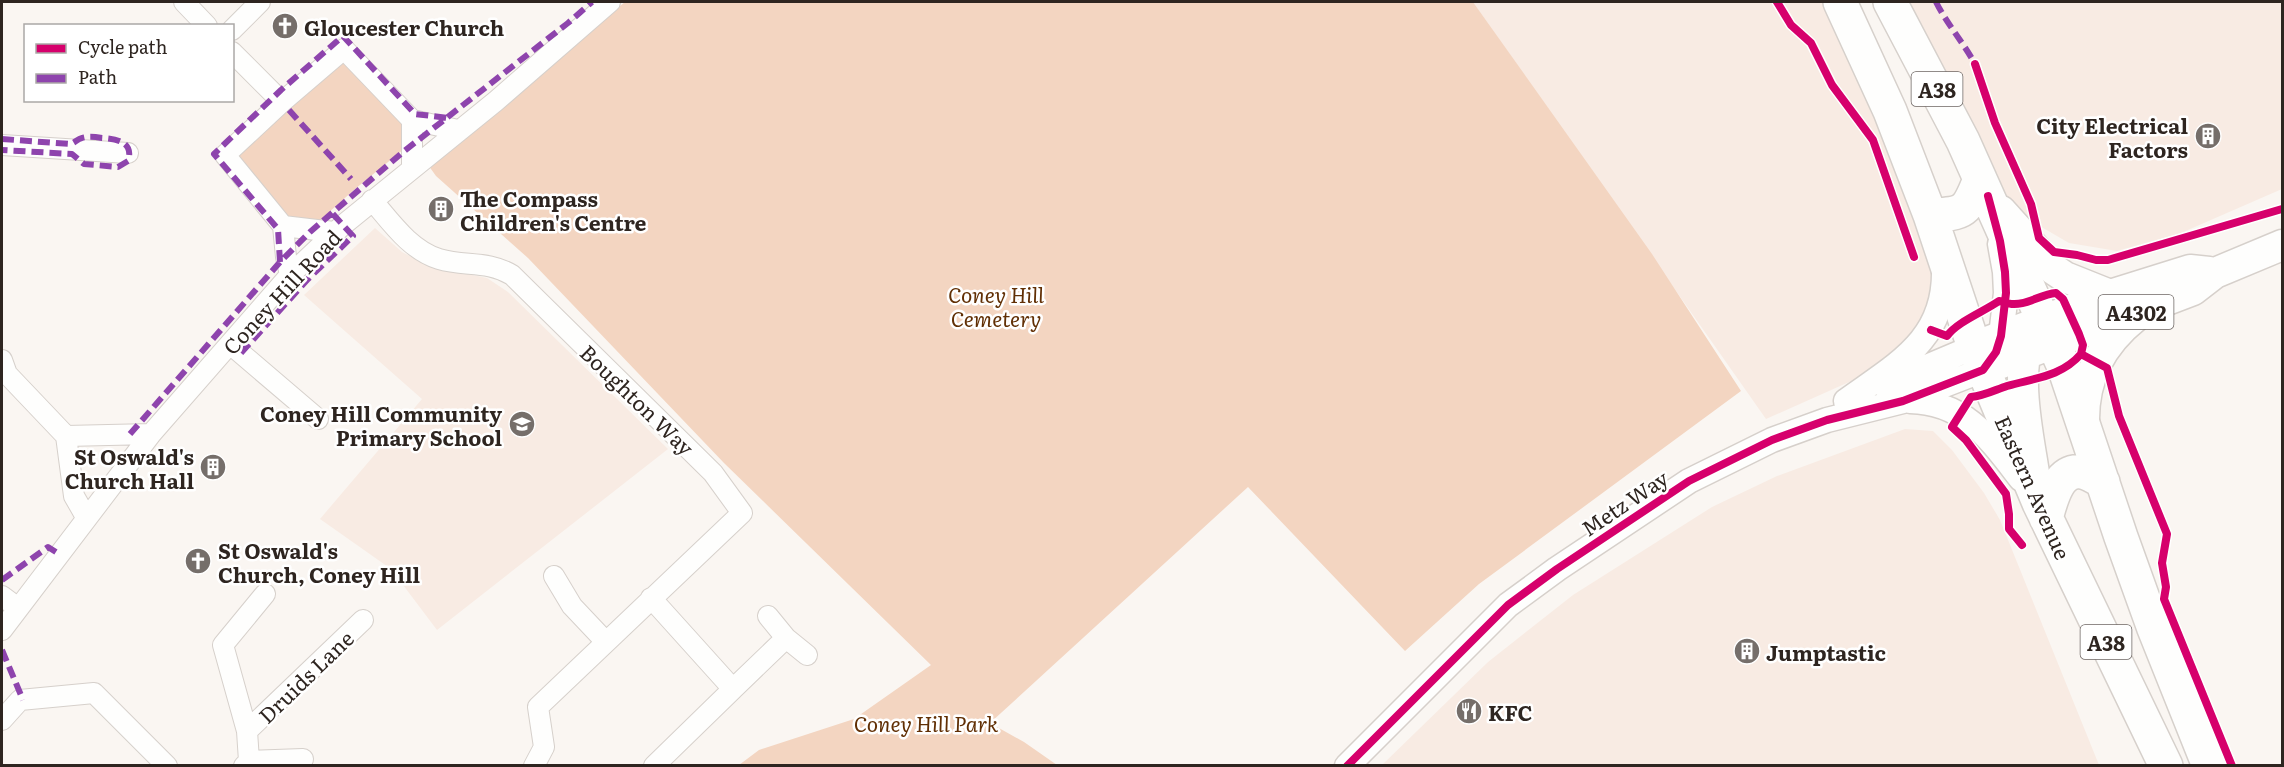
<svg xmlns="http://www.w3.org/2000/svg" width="2284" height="767" viewBox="0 0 2284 767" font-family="Literata,serif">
<rect width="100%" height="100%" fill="#faf6f2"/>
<!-- built -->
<path fill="#f8ebe3" d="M1473,2H1825L1883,134L1934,272L1933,303L1904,348L1858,378L1766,419Z
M1890,2H2282V189L2181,233L2117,251L2069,243L1988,196Z
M375,228L402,252L429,266L487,278L508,292L668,449L437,630L391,569L320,519L422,399L304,295Z
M1905,429L1933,431L1952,450L1984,493L2000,520L2099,765H1382L1488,662L1573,595L1712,507L1777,476Z"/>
<!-- green -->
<path fill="#f3d5c1" d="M625,2H1473L1652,254L1741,391L1479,584L1405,651L1248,487L990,723L1024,742L1057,765H739L759,750L854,719L931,665L724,463L528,258L436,176L426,162Z
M339,62L346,63L408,122L404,149L355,189L317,223L286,222L239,163L240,153Z"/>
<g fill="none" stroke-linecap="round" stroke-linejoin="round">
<defs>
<path id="minor" d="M184,2L207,26
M232,30L260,2
M232,52L282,102
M2,145L128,153
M412,167V120
M372,200C391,222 410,250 439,259C465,267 487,260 512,275L713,473L742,513L538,707L544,747L534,766
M283,226L334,232
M290,275L286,257L283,226L225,155L282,102L344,49L412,120L458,130
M230,344L318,419
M2,360L7,374L66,436L151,434
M66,436L74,496L86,517
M554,576L572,606L606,642
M2,596L18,608
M651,598L733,689L654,766
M768,616L786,638L807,655
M2,630L151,434L290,275L343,225L496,101L610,2
M733,689L786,638
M2,720L20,700L94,693L167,766
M247,731L223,645L265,594
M249,761L303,759
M244,766L249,761L247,731L363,620"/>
<path id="tertiary" d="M1884,385L1974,347
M1846,401C1897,364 1946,340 1944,269
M1910,401C1965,402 1990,439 2021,479
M1347,766L1508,605L1557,569L1689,481L1772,440L1827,420L1903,401L1983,370L1996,352L2001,336L2006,293L2005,272L2000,244"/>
<path id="primary" d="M2001,211L2053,269L2065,277L2110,295
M2032,338C2013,368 2029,439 2034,473
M1974,347L2110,295L2190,270L2209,272
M1983,370L2193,290L2215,273L2282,245
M2084,423C2083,378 2101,344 2136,316"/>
<path id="trunk" d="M1840,2L1890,111L1930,215L1974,347L2039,503L2166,766
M1890,2L1963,141L2064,367L2121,537L2153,626L2209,766
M1930,215C1965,214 1967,212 1980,179
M2046,518C2051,502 2057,469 2081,472C2088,473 2096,478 2103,482"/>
</defs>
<!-- minor casing -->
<use href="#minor" stroke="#d6d0cb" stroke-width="22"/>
<!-- tertiary casing -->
<use href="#tertiary" stroke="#d6d0cb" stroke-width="27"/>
<!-- primary casing -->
<use href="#primary" stroke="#d6d0cb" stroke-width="33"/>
<!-- trunk casing -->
<use href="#trunk" stroke="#d6d0cb" stroke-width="36"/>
<!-- minor -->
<use href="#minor" stroke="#fefefd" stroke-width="20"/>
<!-- tertiary -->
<use href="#tertiary" stroke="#fefefd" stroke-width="24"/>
<!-- primary -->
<use href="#primary" stroke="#fefefd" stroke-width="30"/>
<!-- trunk -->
<use href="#trunk" stroke="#fefefd" stroke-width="33"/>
<!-- quiet -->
<path stroke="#8e44ad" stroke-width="6" stroke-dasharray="12 6" stroke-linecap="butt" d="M1936,2C1947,24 1963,42 1975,64
M289,110L351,179
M2,139L70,144C75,143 77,139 82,138C88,136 96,137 102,138C117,139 134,142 128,161L118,167L84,164L72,154L2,150
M280,262L278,229L214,154L281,90L343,36L415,114L448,118
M241,353L308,279L353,236L332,213
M130,434L280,262L310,232L403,152L568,23L592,2
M2,580L48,547L59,554
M2,650L23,700"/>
<defs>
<path id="cycleway" d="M1777,2L1791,25L1811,43L1832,85L1873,140L1914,257
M1975,64L1995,123L2031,204L2039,238L2054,252L2077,255L2096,260H2108L2282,209
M1931,330L1947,336C1957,322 1983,312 1999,301C2004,302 2009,304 2013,304C2028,305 2041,294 2056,293L2063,299L2079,334L2083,345L2081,354L2107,368L2119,416L2167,534L2162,563L2166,587L2164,599L2232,766
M2022,545L2009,529V514L2006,494L1966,440L1952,427L1971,397C1984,396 1995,390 2007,386C2034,378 2061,377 2081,354
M1347,766L1508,605L1557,569L1689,481L1772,440L1827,420L1903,401L1983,370L1996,352L2001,336L2006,293L2005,272L2000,241L1988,196"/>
</defs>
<!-- cycleway casing -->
<use href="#cycleway" stroke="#fff" stroke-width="11"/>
<!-- cycleway -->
<use href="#cycleway" stroke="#d6006c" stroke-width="8"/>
</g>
<!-- icons -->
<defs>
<symbol id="church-disc" viewBox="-11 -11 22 22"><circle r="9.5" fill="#756e6a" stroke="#fff"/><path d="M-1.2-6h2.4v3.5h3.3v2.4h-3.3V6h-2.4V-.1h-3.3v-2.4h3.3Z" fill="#fff"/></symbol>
<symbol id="building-disc" viewBox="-11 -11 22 22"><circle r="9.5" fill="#756e6a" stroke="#fff"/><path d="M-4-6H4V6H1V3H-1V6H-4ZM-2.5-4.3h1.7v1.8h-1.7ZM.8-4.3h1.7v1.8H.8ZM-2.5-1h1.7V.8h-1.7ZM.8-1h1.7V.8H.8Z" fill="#fff"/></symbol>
<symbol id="school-disc" viewBox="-11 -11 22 22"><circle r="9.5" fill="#756e6a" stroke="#fff"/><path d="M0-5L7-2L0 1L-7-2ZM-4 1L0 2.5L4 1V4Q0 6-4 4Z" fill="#fff"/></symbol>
<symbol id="restaurant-disc" viewBox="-11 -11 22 22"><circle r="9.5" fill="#756e6a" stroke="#fff"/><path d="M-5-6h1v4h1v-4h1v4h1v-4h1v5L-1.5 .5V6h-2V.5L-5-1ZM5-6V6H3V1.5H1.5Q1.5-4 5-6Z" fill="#fff"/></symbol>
</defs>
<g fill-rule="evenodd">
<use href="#church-disc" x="270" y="11" width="30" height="30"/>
<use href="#building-disc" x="2193" y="121" width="30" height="30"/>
<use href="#building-disc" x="426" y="194" width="30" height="30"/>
<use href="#school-disc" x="507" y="409" width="30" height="30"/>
<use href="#building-disc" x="198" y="452" width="30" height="30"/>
<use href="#church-disc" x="183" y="546" width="30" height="30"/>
<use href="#building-disc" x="1732" y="636" width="30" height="30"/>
<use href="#restaurant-disc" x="1454" y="696" width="30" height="30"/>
</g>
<g text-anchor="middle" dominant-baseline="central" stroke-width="5" stroke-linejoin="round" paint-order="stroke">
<!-- shield labels -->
<g fill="#fff" stroke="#6d6663" stroke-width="1.5">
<rect x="1911.5" y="72" width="51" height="34" rx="4.5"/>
<rect x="2098.5" y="295" width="75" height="34" rx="4.5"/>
<rect x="2080.5" y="625" width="51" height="34" rx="4.5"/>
</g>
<g font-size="20" font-weight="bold" fill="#2e2520">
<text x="1937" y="89">A38</text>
<text x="2136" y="312">A4302</text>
<text x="2106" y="642">A38</text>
</g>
<!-- poi labels -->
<g font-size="21" font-weight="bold" fill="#2e2520" stroke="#fff" text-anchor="start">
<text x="304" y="26">Gloucester Church</text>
<text x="2188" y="124" text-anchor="end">City Electrical<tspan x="2188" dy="24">Factors</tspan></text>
<text x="460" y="197">The Compass<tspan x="460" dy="24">Children's Centre</tspan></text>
<text x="502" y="412" text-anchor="end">Coney Hill Community<tspan x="502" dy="24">Primary School</tspan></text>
<text x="194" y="455" text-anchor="end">St Oswald's<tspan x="194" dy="24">Church Hall</tspan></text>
<text x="218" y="549">St Oswald's<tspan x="218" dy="24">Church, Coney Hill</tspan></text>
<text x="1766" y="651">Jumptastic</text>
<text x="1488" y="711">KFC</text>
</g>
<!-- street labels -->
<g font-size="21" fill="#2e2520" stroke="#fff">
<text transform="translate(281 291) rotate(-47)">Coney Hill Road</text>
<text transform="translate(638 399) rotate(44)">Boughton Way</text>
<text transform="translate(2034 487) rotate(66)">Eastern Avenue</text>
<text transform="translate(1624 502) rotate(-34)">Metz Way</text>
<text transform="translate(305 676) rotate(-44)">Druids Lane</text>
</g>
<!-- park labels -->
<g font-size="21" font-style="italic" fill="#612f04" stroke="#fff">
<text x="996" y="293">Coney Hill<tspan x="996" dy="24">Cemetery</tspan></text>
<text x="926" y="722">Coney Hill Park</text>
</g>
</g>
<!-- border -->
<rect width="2284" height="767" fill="none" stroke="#2e2520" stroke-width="6"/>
<!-- legend -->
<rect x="24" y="24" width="210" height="78" fill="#ffffff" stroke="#aba8a6" stroke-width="1.5"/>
<rect x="36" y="44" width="30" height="9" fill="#d6006c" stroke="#aba8a6" stroke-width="1.5"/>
<text x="78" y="54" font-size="18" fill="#2e2520">Cycle path</text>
<rect x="36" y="74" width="30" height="9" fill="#8e44ad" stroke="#aba8a6" stroke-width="1.5"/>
<text x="78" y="84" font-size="18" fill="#2e2520">Path</text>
</svg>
